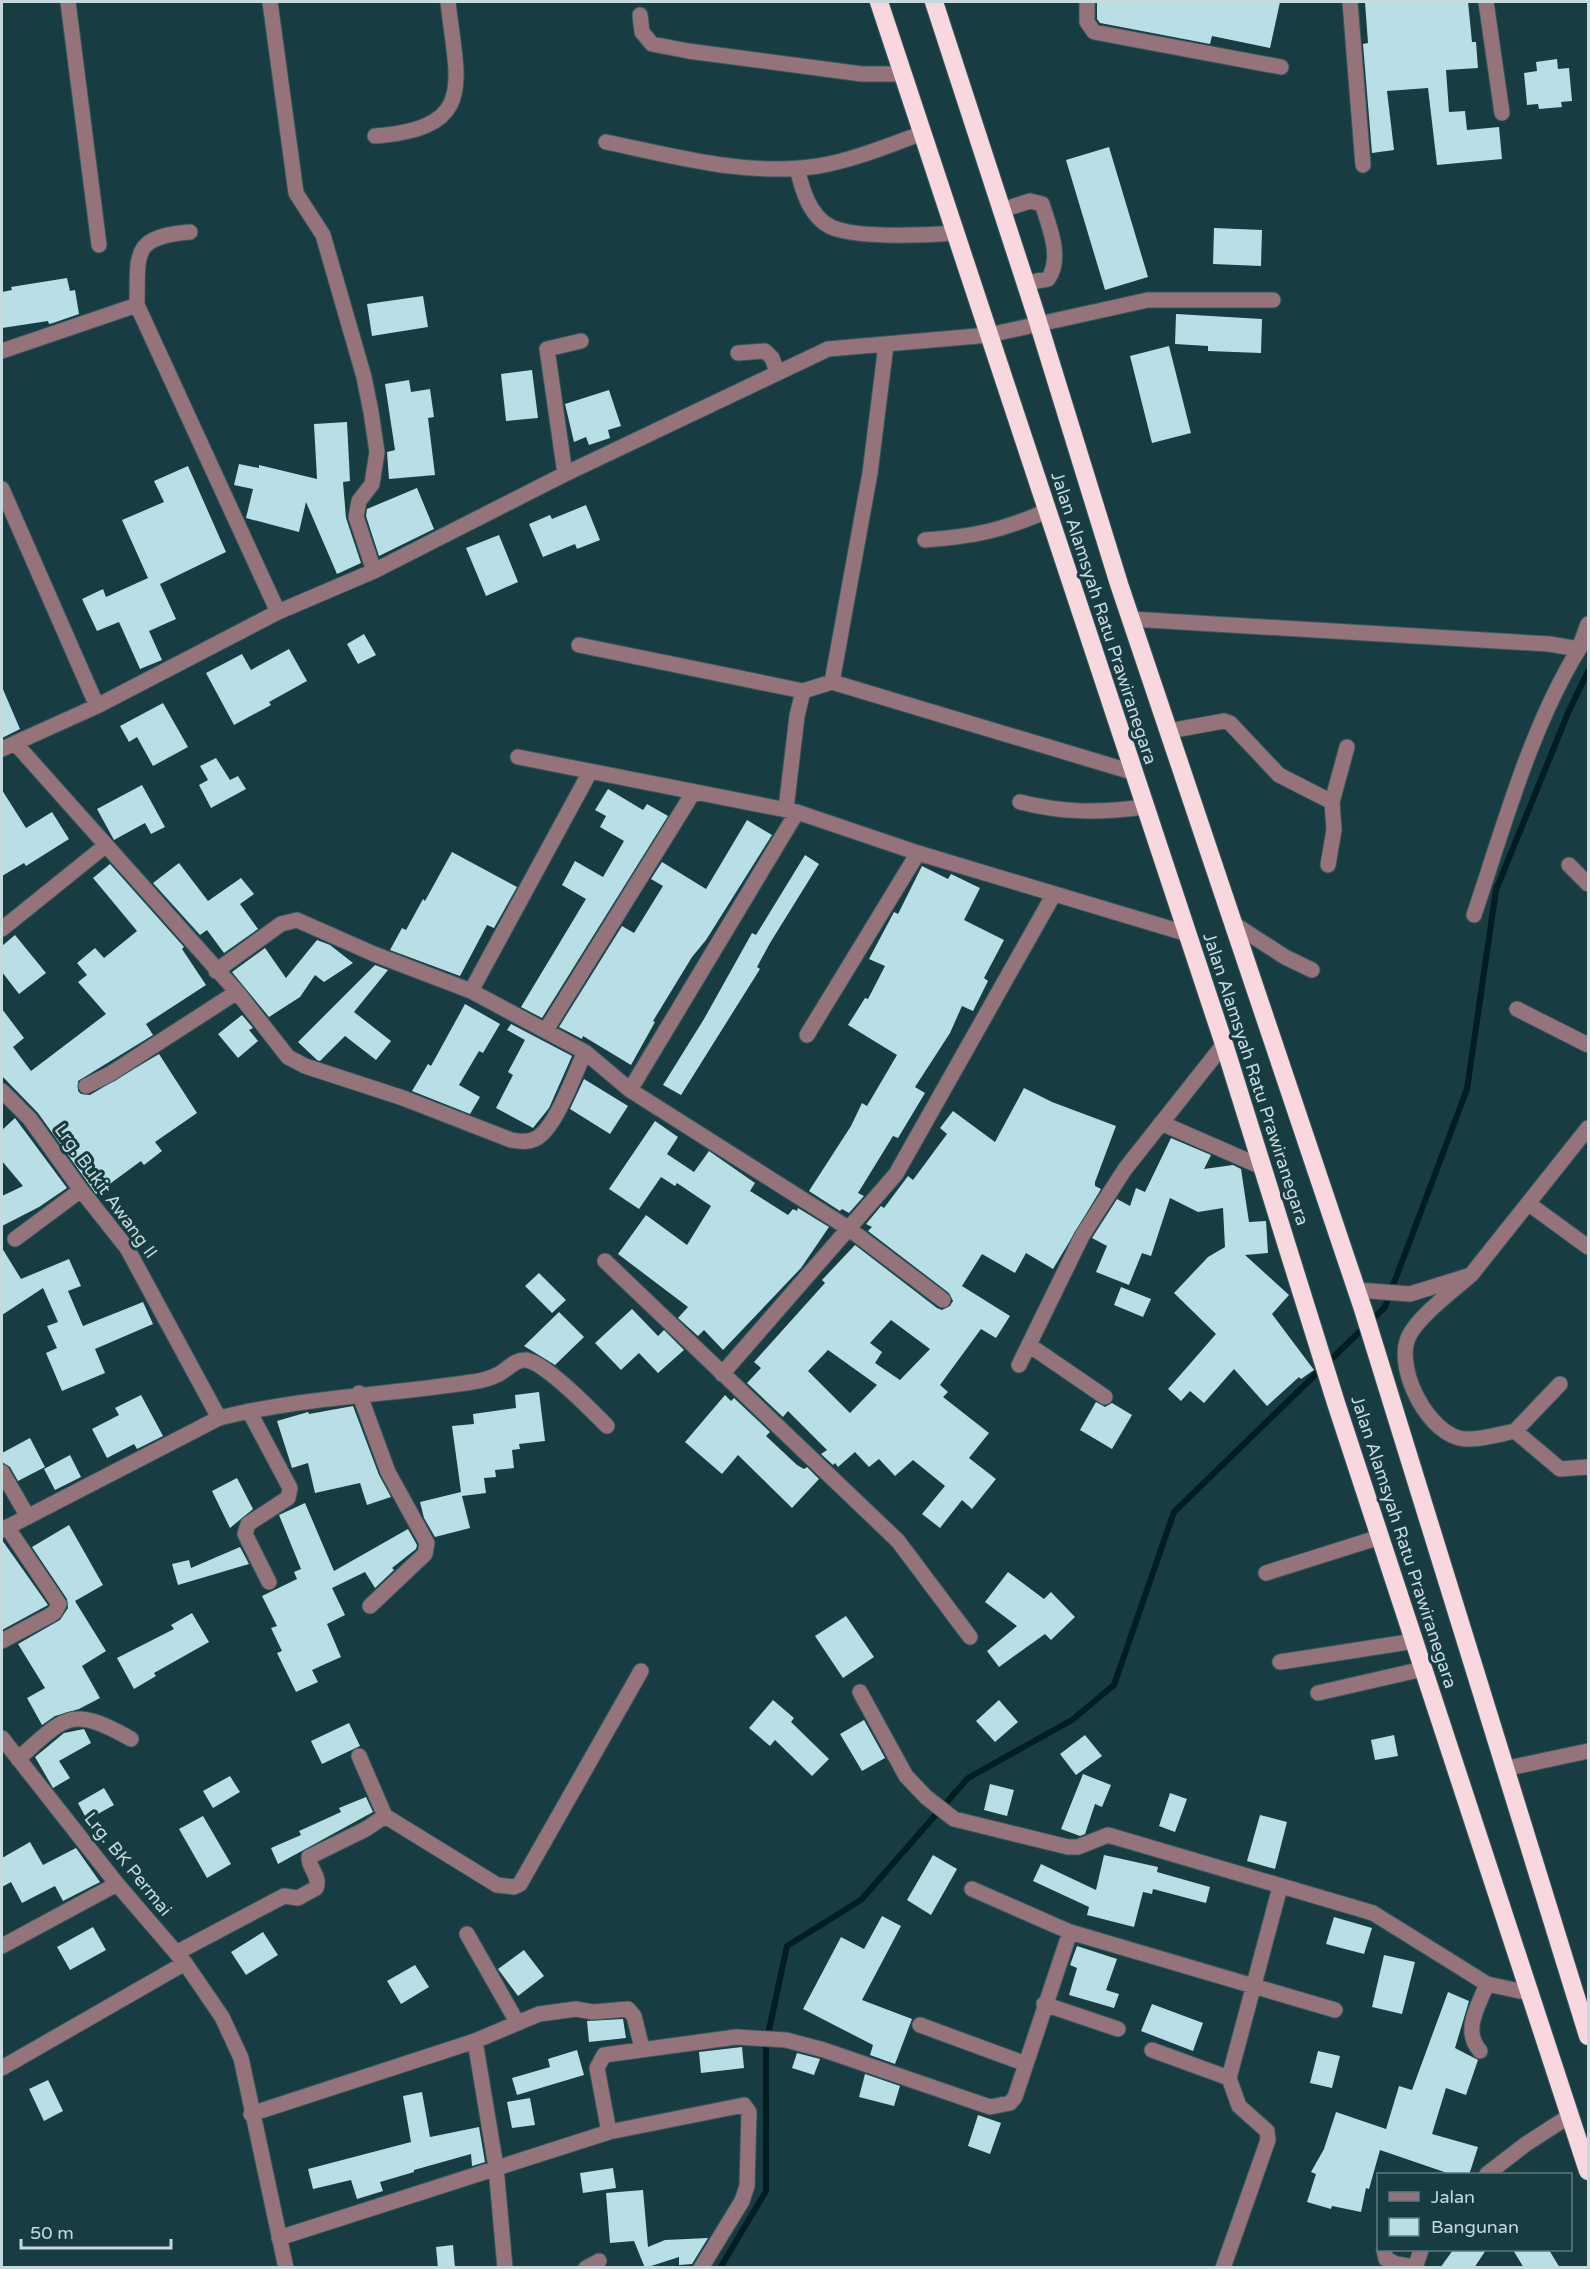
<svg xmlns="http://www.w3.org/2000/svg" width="1590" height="2269" viewBox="0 0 1590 2269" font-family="'Varela Round',sans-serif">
<rect width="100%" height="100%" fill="#173c41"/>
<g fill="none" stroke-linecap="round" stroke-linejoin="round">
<!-- stream -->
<path stroke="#001d21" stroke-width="6" d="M720,2268L766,2191V2044L787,1946L861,1900L968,1778L1072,1720L1114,1685L1174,1512L1385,1307L1467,1089L1496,890L1568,713L1588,671"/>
</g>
<!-- building -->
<path fill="#b7dfe5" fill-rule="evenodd" d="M1097,2H1280L1270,48L1212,36L1210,44L1100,23L1097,19Z
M1365,2H1468L1472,42H1476L1478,68L1446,70L1449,112L1465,111L1467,130L1499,127L1502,159L1437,165L1428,88L1387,91L1394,150L1372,153L1363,44L1368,43Z
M1557,59L1558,69L1569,68L1572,101L1561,102L1562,107L1539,109L1538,104L1527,105L1524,73L1537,71L1536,62Z
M1109,147L1148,277L1105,290L1066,160Z
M1214,228L1262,230L1261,266L1213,264Z
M67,278L70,291L75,290L79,314L53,323L49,324L48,321L2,328V292L12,290L11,287Z
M423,296L428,327L372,336L367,304Z
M1176,314L1262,319L1261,353L1208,351V346L1175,344Z
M1169,346L1191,433L1152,443L1130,356Z
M532,370L538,418L506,421L501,374Z
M409,380L411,392L430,389L434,417L428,418L435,475L389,479L387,452L395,450L385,384Z
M609,390L621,426L608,430L610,438L589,445L586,437L574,442L565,404Z
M347,422L350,481L343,482L346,518L361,563L337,574L306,502L299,532L246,518L253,489L234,485L239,464L259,468V465L317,479L314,424Z
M188,466L226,552L160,584L176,619L149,631L162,660L140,669L119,622L97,631L82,599L103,589L106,597L148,578L122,520L164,502L154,481Z
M417,488L434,529L379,556L366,516L367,509Z
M586,505L600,540L577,549L575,544L543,557L529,524L550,515L552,519Z
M499,535L518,582L486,596L466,548Z
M364,634L376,655L358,664L347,644Z
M289,649L307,681L269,702L271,705L234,725L206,673L242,654L251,670Z
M2,687L20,729L2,738Z
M163,703L188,747L153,766L137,737L129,742L120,726Z
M216,758L230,780L238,776L246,789L211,808L199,785L208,780L200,766Z
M142,785L165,827L151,834L145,823L114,840L97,809Z
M608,789L643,810L647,804L668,816L542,1018L521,1007L586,899L562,885L575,861L603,877L624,841L600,827L606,816L595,810Z
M2,790L26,828L52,812L69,839L26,866L24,863L2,876Z
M747,820L772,835L706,940L692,957L653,1021L655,1022L631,1065L583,1036L582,1039L559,1027L622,926L634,933L663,886L651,879L662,862L706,889Z
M452,852L517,887L494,928L487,925L460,976L390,950L402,928L406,930L423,899L425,901Z
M805,855L819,864L770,943L757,967L760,969L681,1095L663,1085L704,1019L752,933L756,935Z
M179,863L208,901L241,878L254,894L240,904L258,929L224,953L207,930L200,935L153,883Z
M110,864L184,947L182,949L206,985L146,1024L153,1035L78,1081V1091L81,1094L90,1095L159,1054L197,1113L155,1142L162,1151L144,1165L141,1161L96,1194L38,1113L2,1076V1009L24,1038L13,1047L31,1071L106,1014L78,982L87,975L77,963L95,948L104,958L137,931L93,878Z
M922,866L948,879L951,874L980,888L964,920L1004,940L984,978L988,981L973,1011L962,1006L950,1033L915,1087L925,1093L898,1138L893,1136L858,1193L864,1196L849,1213L842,1209L840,1211L809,1191L851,1126L862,1103L867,1106L897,1055L848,1025L865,998L868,999L885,966L869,959L894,912L898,914Z
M15,935L46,973L19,994L2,972V946Z
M317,940L330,945L353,963L324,982L315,975L300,997L269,1017L232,972L265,948L286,978Z
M375,965L388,970L354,1012L391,1041L376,1060L345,1036L320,1061L317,1060L298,1042Z
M465,1004L500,1024L483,1053L479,1051L459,1085L480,1097L470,1114L412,1091L428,1064L431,1066Z
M242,1015L253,1028L249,1030L258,1041L238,1058L218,1034Z
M511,1024L572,1056L549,1108L533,1128L496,1108L513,1075L508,1072L525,1040L507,1030Z
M584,1079L628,1106L610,1134L570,1109Z
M1024,1088L1052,1102L1116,1126L1095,1182V1186L1101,1189L1053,1269L1026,1253L1015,1273L982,1254L962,1286L1010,1316L996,1338L981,1329L940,1385L948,1392L943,1397L989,1433L969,1458L996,1479L972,1509L962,1500L940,1528L922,1514L945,1486L913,1460L895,1476L879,1459L869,1467L855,1452L838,1467L835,1463L833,1465L821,1454L827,1450L788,1411L783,1417L747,1383L761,1368L754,1362L825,1283L822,1280L855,1245L937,1308L942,1310L950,1306L953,1301L949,1293L868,1231L872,1227L866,1224L881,1206L884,1208L908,1176L913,1180L947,1134L940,1128L953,1111L995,1142ZM891,1320L930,1349L900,1380L875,1363L882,1352L870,1343ZM828,1350L877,1385L850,1413L808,1371Z
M15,1118L67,1188L39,1207L2,1226V1196L23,1186L2,1161V1130Z
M655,1121L678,1137L667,1154L694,1172L709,1151L755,1183L750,1191L788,1215L793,1209L797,1211L798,1208L829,1227L801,1268L723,1350L704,1330L698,1336L678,1318L688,1307L618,1254L646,1215L687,1245L711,1206L677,1183L675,1186L661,1177L639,1209L609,1189Z
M1171,1138L1211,1155L1204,1169L1233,1165L1241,1169L1249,1222L1266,1221L1268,1253L1245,1255L1289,1295L1272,1314L1314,1370L1301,1379L1299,1377L1267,1406L1234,1369L1204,1403L1190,1391L1181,1401L1168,1389L1216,1334L1174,1293L1208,1257L1225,1247L1223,1208L1198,1212L1170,1198L1151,1256L1142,1253L1129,1285L1096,1272L1107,1246L1092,1238L1117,1199L1130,1206L1136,1188L1145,1192Z
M2,1248L21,1279L69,1259L81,1286L68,1291L83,1326L143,1302L153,1324L95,1349L105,1373L62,1391L46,1353L57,1348L47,1326L58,1322L43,1288L2,1315Z
M539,1273L566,1300L552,1313L525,1286Z
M1121,1287L1151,1299L1143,1317L1114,1305Z
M632,1309L658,1336L664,1330L684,1350L658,1373L639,1353L621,1370L595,1343Z
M559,1312L584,1337L555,1365L524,1346Z
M539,1392L545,1441L519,1444L520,1449L512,1450L514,1468L495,1470L496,1477L484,1478L486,1493L462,1496L470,1528L435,1537L424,1518L420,1502L461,1492L452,1426L474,1424L473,1414L516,1408L515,1395Z
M141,1395L163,1436L137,1449L134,1444L107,1458L92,1429L119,1415L115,1408Z
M725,1395L731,1401L734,1398L770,1432L766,1436L797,1465L804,1469L807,1467L819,1479L792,1508L738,1455L722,1474L685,1442Z
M1096,1402L1105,1407L1112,1403L1132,1415L1112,1449L1080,1430Z
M353,1406L379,1475L391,1497L367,1505L360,1483L315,1493L308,1463L292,1468L277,1421L308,1412L309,1414Z
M30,1438L45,1467L18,1481L10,1467L2,1462V1453Z
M70,1455L81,1477L55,1490L44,1469Z
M237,1478L253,1509L230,1528L212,1491Z
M305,1503L334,1571L408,1529L417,1545L416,1549L392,1568L394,1570L375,1588L365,1572L332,1588L345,1615L327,1624L341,1657L312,1670L318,1682L296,1692L277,1653L282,1651L271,1628L277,1626L262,1596L297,1579L294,1572L301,1569L279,1515Z
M69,1525L103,1585L75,1601L106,1651L82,1666L100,1698L79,1709L55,1716L42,1725L27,1698L45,1688L18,1644L60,1620L68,1608L67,1599L32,1547Z
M2,1540L48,1605L2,1630Z
M240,1547L249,1564L178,1585L172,1564L189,1560L191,1568Z
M1008,1572L1044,1599L1051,1592L1075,1617L1051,1640L1045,1634L999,1667L987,1651L1017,1626L985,1602Z
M192,1613L209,1642L154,1673L156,1676L134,1689L117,1658L174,1629L171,1625Z
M846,1616L874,1657L843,1678L815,1636Z
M773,1700L794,1718L791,1722L829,1759L812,1776L775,1740L770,1746L749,1728Z
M999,1700L1018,1722L995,1742L976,1721Z
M864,1720L885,1758L862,1771L840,1734Z
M349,1723L360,1746L322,1764L311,1741Z
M84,1729L91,1743L59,1761L70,1778L53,1788L35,1757L64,1733Z
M1085,1735L1102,1756L1076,1775L1060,1754Z
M1394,1735L1398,1756L1375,1760L1371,1740Z
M1083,1774L1111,1785L1102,1807L1095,1804L1085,1834L1080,1836L1061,1829Z
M230,1776L240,1792L213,1808L203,1791Z
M990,1784L1014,1790L1007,1816L984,1810Z
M104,1788L114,1805L87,1820L78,1803Z
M1170,1793L1187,1799L1175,1832L1159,1826Z
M366,1797L373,1812L278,1864L271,1848L301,1835L299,1831L341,1812L339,1808Z
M1260,1815L1287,1822L1275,1869L1247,1861Z
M203,1816L231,1864L207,1878L179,1829Z
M30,1842L43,1865L76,1848L100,1882L63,1901L55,1886L22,1903L11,1882L2,1887V1858Z
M933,1855L957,1869L931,1915L907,1900Z
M1104,1855L1158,1867L1157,1872L1210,1887L1206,1903L1153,1889L1152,1894L1143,1892L1134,1927L1087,1915L1089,1907L1033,1881L1041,1864L1096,1890Z
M882,1916L901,1926L862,2000L912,2019L895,2064L870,2055L873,2045L803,2009L841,1937L864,1949Z
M1334,1917L1372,1928L1364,1954L1326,1944Z
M93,1927L106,1950L70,1970L57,1947Z
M263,1932L278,1955L246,1975L231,1952Z
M1077,1946L1117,1959L1106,1990L1119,1994L1114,2008L1069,1995L1077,1968L1070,1965Z
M524,1950L544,1976L518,1996L498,1969Z
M1384,1955L1415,1962L1402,2014L1372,2007Z
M415,1965L429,1987L401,2004L387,1981Z
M1448,1992L1469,2001L1455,2048L1478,2060L1466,2095L1446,2088L1432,2134L1478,2147L1469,2175H1453L1380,2150L1369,2189L1366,2188L1361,2212L1332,2206L1331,2209L1307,2202L1316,2174L1311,2172L1324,2149L1336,2112L1386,2129L1399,2086L1412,2090Z
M1152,2004L1203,2023L1193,2051L1141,2031Z
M623,2019L626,2038L589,2042L587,2021Z
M742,2047L744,2068L701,2073L699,2052Z
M577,2050L584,2075L517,2095L512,2078L550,2067L548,2059Z
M1318,2051L1340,2056L1332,2088L1310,2083Z
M797,2053L820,2059L814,2075L792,2068Z
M865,2074L900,2086L894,2106L859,2097Z
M48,2080L63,2111L44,2121L29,2089Z
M422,2092L430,2137L479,2127L485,2162L472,2166L471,2154L414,2170V2172L380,2182L383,2191L357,2199L351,2180L313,2189L308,2169L411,2142L403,2096Z
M530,2098L535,2125L512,2128L507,2102Z
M978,2115L1001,2123L990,2154L968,2146Z
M613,2168L616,2188L583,2193L580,2173Z
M643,2190L648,2247L665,2240L708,2238L692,2264L679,2265V2257L645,2268L634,2241L610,2243L606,2193Z
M453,2245L455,2268H438L436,2247Z
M1453,2250H1486L1474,2268H1440Z
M1513,2250H1549L1560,2268H1524Z"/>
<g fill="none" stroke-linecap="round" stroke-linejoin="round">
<defs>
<path id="minor" d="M68,2L99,245
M270,2L296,193L323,235L364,377L371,412L377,452L372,484L359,501L356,517L374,571
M1087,2V22L1094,32L1281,67
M1350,2L1363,165
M1486,2L1502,113
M640,15L642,32L652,44L688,51L862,74H903
M375,136C478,128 457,83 448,2
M606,142C674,156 748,177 818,166C854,160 889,145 923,133
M797,168C802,189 809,216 831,227C858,239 926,235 956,233
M1002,210L1030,201L1042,204C1049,226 1063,258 1048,279L1026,283
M137,305C138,253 131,237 190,232
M2,351L137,305L278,612
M738,353L765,351L772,358L777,372
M565,474L547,349L581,341
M2,489L97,706
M925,540C976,536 1000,531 1047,511
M1131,619L1549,644L1579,649L1588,624
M579,645L803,691
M832,682L1132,772
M1169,731L1224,721L1230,723L1279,775L1332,802L1334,830L1328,865
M15,743L237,992L288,1057L305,1066L403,1098L511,1140C520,1141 527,1143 535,1139C556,1129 574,1074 585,1052
M2,749L97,706L278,612L374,571L565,474L828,349L989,335L1148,300H1273
M518,757L797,812L918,853L1188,934
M1020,802C1064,813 1099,813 1144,807
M1332,802L1347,747
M786,809L797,716L803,691L832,682L870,473L886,345
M797,812L630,1090L848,1228L943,1300
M1569,865L1588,884
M1474,915C1503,829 1531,726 1579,649
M1234,924L1285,957L1312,970
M2,929L105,846
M216,971L281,924L297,920L374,954L471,991L585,1052L630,1090
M471,991L590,772
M1517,1009L1588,1045
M546,1030L693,793
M807,1035L918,853
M86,1086L110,1074L237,992
M2,1091L30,1119L81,1190L127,1248L219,1418
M1161,1123L1262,1167
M1529,1204L1588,1247
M15,1239L81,1190
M605,1261L898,1541L970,1637
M1471,1275C1454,1290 1413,1320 1407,1341C1397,1372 1429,1436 1465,1439C1481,1440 1500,1434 1515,1431L1560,1469L1588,1467
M1357,1290L1410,1294L1471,1275L1588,1128
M1029,1345L1105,1397
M1019,1365L1082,1236L1125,1169L1224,1044
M722,1374L896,1174L1054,894
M359,1393L388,1472L427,1543L425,1554L370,1606
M249,1411L290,1488L288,1498L248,1524L245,1534L269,1582
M1515,1431L1560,1384
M2,1472L28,1517
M2,1530L219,1418C303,1397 388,1395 472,1382C481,1381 491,1378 499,1374C508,1369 515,1359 526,1360C546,1363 592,1411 607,1426
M1266,1573L1380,1537
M2,1641L49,1616L55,1612L59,1604L7,1527
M1280,1662L1415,1641
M860,1692L906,1776L926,1797L954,1819L1068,1847H1078L1108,1835L1373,1913L1487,1984L1529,1993
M1318,1693L1423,1669
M2,1738L117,1884L185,1963L222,2017L241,2058L286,2268
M18,1759C66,1716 71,1705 131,1739
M1504,1769L1588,1751
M385,1816L497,1885L514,1887L520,1884L641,1671
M972,1889L1070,1932
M467,1934L517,2022
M2,1946L117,1884
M176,1953L284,1896L298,1898L316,1888C321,1876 308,1868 309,1857L366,1829L385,1816L359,1756
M1044,2004L1118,2029
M920,2025L1026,2064
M475,2041L496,2167L505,2268
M1152,2050L1229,2078
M1480,2051C1462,2030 1478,2007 1487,1984
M2,2068L185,1963
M251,2114L475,2041L539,2014L576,2009L593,2012L628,2009L634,2016L642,2048
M609,2132L597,2068L604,2055L736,2037L786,2040L824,2050L990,2107L1010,2103L1015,2097L1070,1932L1335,2010
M1487,2174L1526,2144L1571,2115
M279,2238L609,2132L744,2105L749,2112L747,2186L742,2201L701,2268
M1384,2250L1386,2259L1396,2264L1415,2267
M586,2268L599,2261
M1223,2268L1268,2140L1267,2131L1239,2106L1229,2078L1280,1887
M1415,2268L1421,2250"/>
<path id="highway" d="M879,2L1224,1044L1336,1403L1588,2171
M934,2L1035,312L1119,584L1363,1309L1588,2036"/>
</defs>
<!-- minor casing -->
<use href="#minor" stroke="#36585d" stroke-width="17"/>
<!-- highway casing -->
<use href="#highway" stroke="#36585d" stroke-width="20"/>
<!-- minor -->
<use href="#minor" stroke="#94747a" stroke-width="15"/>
<!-- highway -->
<use href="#highway" stroke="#f8d8de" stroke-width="18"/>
</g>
<g text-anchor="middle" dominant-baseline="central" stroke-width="6" stroke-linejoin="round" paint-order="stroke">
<!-- street labels -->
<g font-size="18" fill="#c6dadd" stroke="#173c41">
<text transform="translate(1104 618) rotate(72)">Jalan Alamsyah Ratu Prawiranegara</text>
<text transform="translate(1256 1079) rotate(72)">Jalan Alamsyah Ratu Prawiranegara</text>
<text transform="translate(106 1191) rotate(54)">Lrg. Bukit Awang II</text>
<text transform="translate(1404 1542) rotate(72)">Jalan Alamsyah Ratu Prawiranegara</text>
<text transform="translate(128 1864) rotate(51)">Lrg. BK Permai</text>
</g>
</g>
<!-- border -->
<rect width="1590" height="2269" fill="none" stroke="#c6dadd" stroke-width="6"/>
<!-- legend -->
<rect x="1377" y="2173" width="195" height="78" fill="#173c41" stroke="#5d7b7f" stroke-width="1.5"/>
<rect x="1389" y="2192" width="30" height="9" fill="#94747a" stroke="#5d7b7f" stroke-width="1.5"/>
<text x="1431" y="2203" font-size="18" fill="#c6dadd">Jalan</text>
<rect x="1389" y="2218" width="30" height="18" fill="#b7dfe5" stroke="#5d7b7f" stroke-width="1.5"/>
<text x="1431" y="2233" font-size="18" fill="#c6dadd">Bangunan</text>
<!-- scale -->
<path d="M21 2239v9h150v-9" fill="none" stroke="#c6dadd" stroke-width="3"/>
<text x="30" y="2239" font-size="18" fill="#c6dadd" stroke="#173c41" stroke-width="4.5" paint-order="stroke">50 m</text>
</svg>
